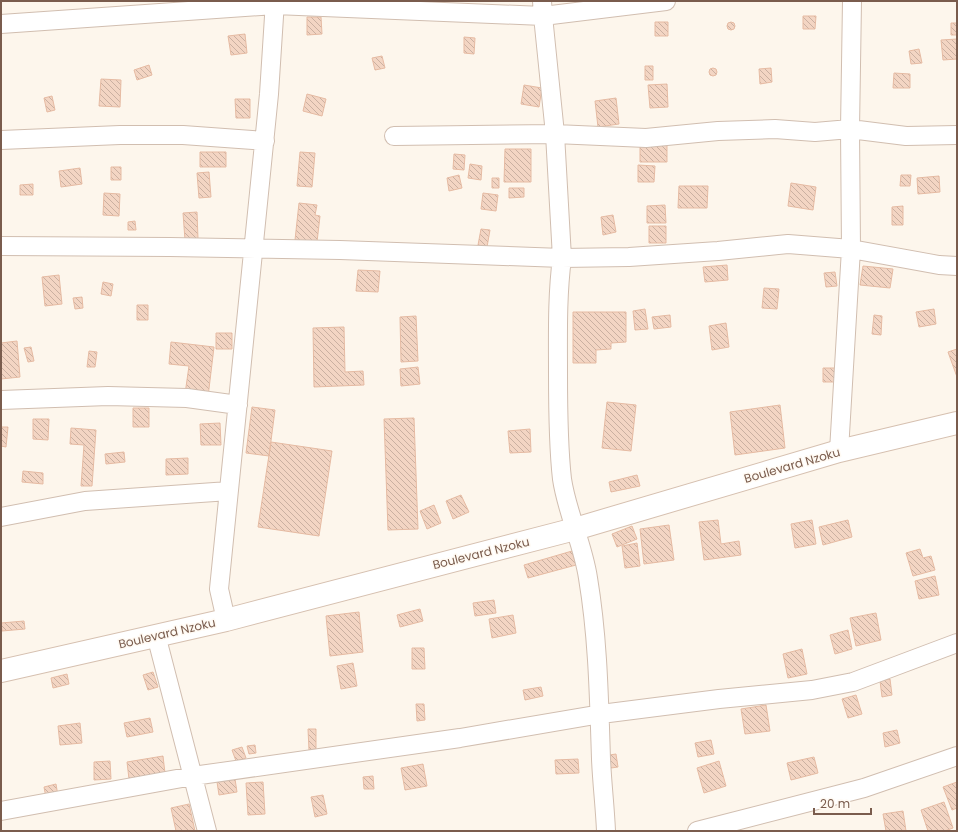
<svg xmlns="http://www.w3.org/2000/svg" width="958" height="832" viewBox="0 0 958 832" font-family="Poppins,sans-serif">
<defs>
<pattern id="building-back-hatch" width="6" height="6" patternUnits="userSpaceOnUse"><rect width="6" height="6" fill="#f3d5c3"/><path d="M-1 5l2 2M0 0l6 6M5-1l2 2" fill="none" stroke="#cab0a1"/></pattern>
</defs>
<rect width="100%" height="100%" fill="#fdf6ec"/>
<!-- building -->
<path fill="url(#building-back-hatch)" stroke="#e6bba3" d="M803,16H816L815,29H803Z
M307,17H321L322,34L307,35Z
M727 26a4 4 0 1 1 8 0a4 4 0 1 1-8 0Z
M655,22H668V36H655Z
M951,23H957V35H951Z
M245,34L247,53L231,55L228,36Z
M464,37L475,38L474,54L464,53Z
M957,39V59L943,60L941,40Z
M919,49L922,63L911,64L909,51Z
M382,56L385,68L375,70L372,58Z
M149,65L152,75L137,80L134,70Z
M645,66H653V80H645Z
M709 72a4 4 0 1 1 8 0a4 4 0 1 1-8 0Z
M771,68L772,82L760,84L759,69Z
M894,73L910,74V88H893Z
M101,79L121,80L120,107L99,106Z
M667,84L668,107L650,108L648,85Z
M524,85L542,88L539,107L521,104Z
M307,94L326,99L322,116L303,111Z
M52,96L55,110L47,112L44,98Z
M616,98L619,124L598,127L595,101Z
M235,99H250V118H236Z
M640,144H667V162H640Z
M505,149H531V182H504Z
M200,152H226V167H200Z
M300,152L315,153L312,187L297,186Z
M454,154L465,155L464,170L453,169Z
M470,164L482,166L481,180L468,178Z
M638,165L655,166L654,182H638Z
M111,167H121V180H111Z
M80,168L82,184L61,187L59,171Z
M209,172L211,197L199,198L197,173Z
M459,175L462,188L449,191L447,178Z
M901,175H911L910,186H900Z
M939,176L940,192L918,194L917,178Z
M492,178H499V188H492Z
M791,183L816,187L813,210L788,206Z
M33,184V195H20V185Z
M679,186H708L707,208H678Z
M509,188H524V197L509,198Z
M104,193L120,194L119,216L103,215Z
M483,193L498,195L496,211L481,209Z
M299,203L317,205L315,215L320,216L317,242L295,240Z
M665,205L666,223H647V206Z
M903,206V225H892V207Z
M197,212L198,239L185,240L183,213Z
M613,215L616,232L603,235L601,217Z
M135,221L136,230H128V222Z
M649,226H666V243H649Z
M481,229L490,230L487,247L478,245Z
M727,265L728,280L705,282L703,267Z
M863,266L893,269L890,288L860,285Z
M358,270L380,271L378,292L356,291Z
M835,272L837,286L826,287L824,273Z
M59,275L62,304L45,306L42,277Z
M103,282L113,284L111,296L101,294Z
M764,288L779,289L777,309L762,308Z
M82,297L83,308L75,309L73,298Z
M137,305H148V320H137Z
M645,309L648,329L635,330L633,311Z
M934,309L936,324L919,327L916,312Z
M573,312H626V342L611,343V349L596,350V363H573Z
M670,315L671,327L654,329L652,317Z
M874,315L882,316L881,335L872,334Z
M416,316L418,361L401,362L400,317Z
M726,323L729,347L712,350L709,326Z
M344,327L345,372L363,371L364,385L314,387L313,328Z
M216,333H232V349H216Z
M17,341L20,377L1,379V343Z
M171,342L214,347L208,397L185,394L189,366L169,364Z
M31,347L34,361L28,362L24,348Z
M957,349V377L948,352Z
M89,351L97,352L95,367H87Z
M418,367L420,384L401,386L400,369Z
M823,368H836L835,382H823Z
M607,402L636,405L631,451L602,448Z
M780,405L785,448L735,455L730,412Z
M252,407L275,410L269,456L246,453Z
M133,408H149V427H133Z
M414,418L418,529L388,530L384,419Z
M33,419H49L48,440L33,439Z
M220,423L221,445H201L200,424Z
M1,427H8L6,447L1,446Z
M71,428L96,430L92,486H81L84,445L70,444Z
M530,429L531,452L510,453L508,431Z
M271,442L332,451L319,536L258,527Z
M124,452L125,462L106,464L105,454Z
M188,458V474L166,475V459Z
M23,471L43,473V484L22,482Z
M637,475L640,486L611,492L609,482Z
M461,495L469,512L453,519L446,501Z
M434,505L441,523L427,529L420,511Z
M718,520L721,544L739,541L741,555L704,560L699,522Z
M812,520L816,544L795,548L791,524Z
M848,520L852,537L823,545L819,527Z
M669,525L674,560L644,564L640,529Z
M632,526L637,539L617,547L612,534Z
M637,543L640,566L625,568L622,546Z
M920,549L923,558L931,556L935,570L913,576L906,553Z
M572,551L576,565L528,578L524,565Z
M935,576L939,595L919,599L915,581Z
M494,600L496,613L475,616L473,603Z
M420,609L423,621L400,627L397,615Z
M359,612L363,652L330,656L326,616Z
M876,613L881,640L856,646L850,618Z
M513,615L516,633L492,638L489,619Z
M24,621L25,629L2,631L1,623Z
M848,630L852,649L835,654L830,635Z
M412,648H424L425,669H412Z
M802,649L807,674L788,678L783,654Z
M353,663L357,686L341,689L337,666Z
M153,672L158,687L148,690L143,675Z
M67,674L69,684L53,688L51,678Z
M890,679L892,695L882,697L880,681Z
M541,687L543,696L525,700L523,690Z
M856,695L862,714L848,718L842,699Z
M416,704H424L425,720L417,721Z
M766,705L770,731L745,734L741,709Z
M150,718L153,732L127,737L124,723Z
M80,723L82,743L60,745L58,726Z
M308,729H316V749L309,750Z
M897,730L900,743L885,747L883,733Z
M711,740L714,754L698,757L695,743Z
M255,745L256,753L249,754L247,746Z
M242,747L246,758L236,761L232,750Z
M616,754L618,767L604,769L603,756Z
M163,756L165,773L129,779L127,762Z
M814,757L818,773L791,780L787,763Z
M578,759L579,773L556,774L555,760Z
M110,761L111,779L94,780V762Z
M719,761L726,786L704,793L697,768Z
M423,764L427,786L405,790L401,768Z
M373,776L374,789H364L363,777Z
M235,779L237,792L219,795L217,782Z
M263,782L265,814L248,815L246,783Z
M957,782V808L952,810L943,787Z
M56,784L58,796L46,798L44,787Z
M323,795L327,814L315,817L311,797Z
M944,802L953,828L945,831H928L921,810Z
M189,804L195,831H176L171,808Z
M903,811L906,831H886L883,814Z"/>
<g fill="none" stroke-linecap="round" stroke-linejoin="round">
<defs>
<path id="street" d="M542,1L543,16L555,134L562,258C557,296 558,335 558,373C558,408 558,444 562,479C567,513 583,544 588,578C598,638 599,698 601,759C602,783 605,807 606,831
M1,24L275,5L543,16L666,1
M394,136L555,134L646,138L718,131L775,129L815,132L850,129L906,136L957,135
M1,140L120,135H183L265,141
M1,246L170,247L340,250L562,258L629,257L718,251L788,244L851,249L939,265L957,266
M1,400L108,396L187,398L238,405
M839,451L851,249L850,129L852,1
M1,517L85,501L229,491
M226,620L219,589L269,94L275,1
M156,635L207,831
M1,811L193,776L460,738L601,714L719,699L812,690L853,682L957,643
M697,831L864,788L957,756"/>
<path id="secondary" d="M1,671L226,620L575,529L839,451L957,423"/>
</defs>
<!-- street casing -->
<use href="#street" stroke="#d1beb0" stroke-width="20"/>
<!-- secondary casing -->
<use href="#secondary" stroke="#d6c0b0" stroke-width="24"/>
<!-- street -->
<use href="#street" stroke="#fff" stroke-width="18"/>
<!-- secondary -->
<use href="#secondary" stroke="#fff" stroke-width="22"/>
</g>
<g text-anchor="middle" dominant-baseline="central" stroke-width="3" stroke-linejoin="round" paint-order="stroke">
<!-- street labels -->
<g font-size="12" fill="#7a5c4d" stroke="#fffaf3">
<text transform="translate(792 465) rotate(-16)">Boulevard Nzoku</text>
<text transform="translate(481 553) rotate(-14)">Boulevard Nzoku</text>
<text transform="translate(167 633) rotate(-13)">Boulevard Nzoku</text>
</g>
</g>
<!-- border -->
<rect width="958" height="832" fill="none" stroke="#7a5c4d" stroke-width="4"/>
<!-- scale -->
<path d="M814 808v6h57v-6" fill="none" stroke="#7a5c4d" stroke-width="2"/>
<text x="820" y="808" font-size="12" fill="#7a5c4d" stroke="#fffaf3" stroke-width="3" paint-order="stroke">20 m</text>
</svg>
